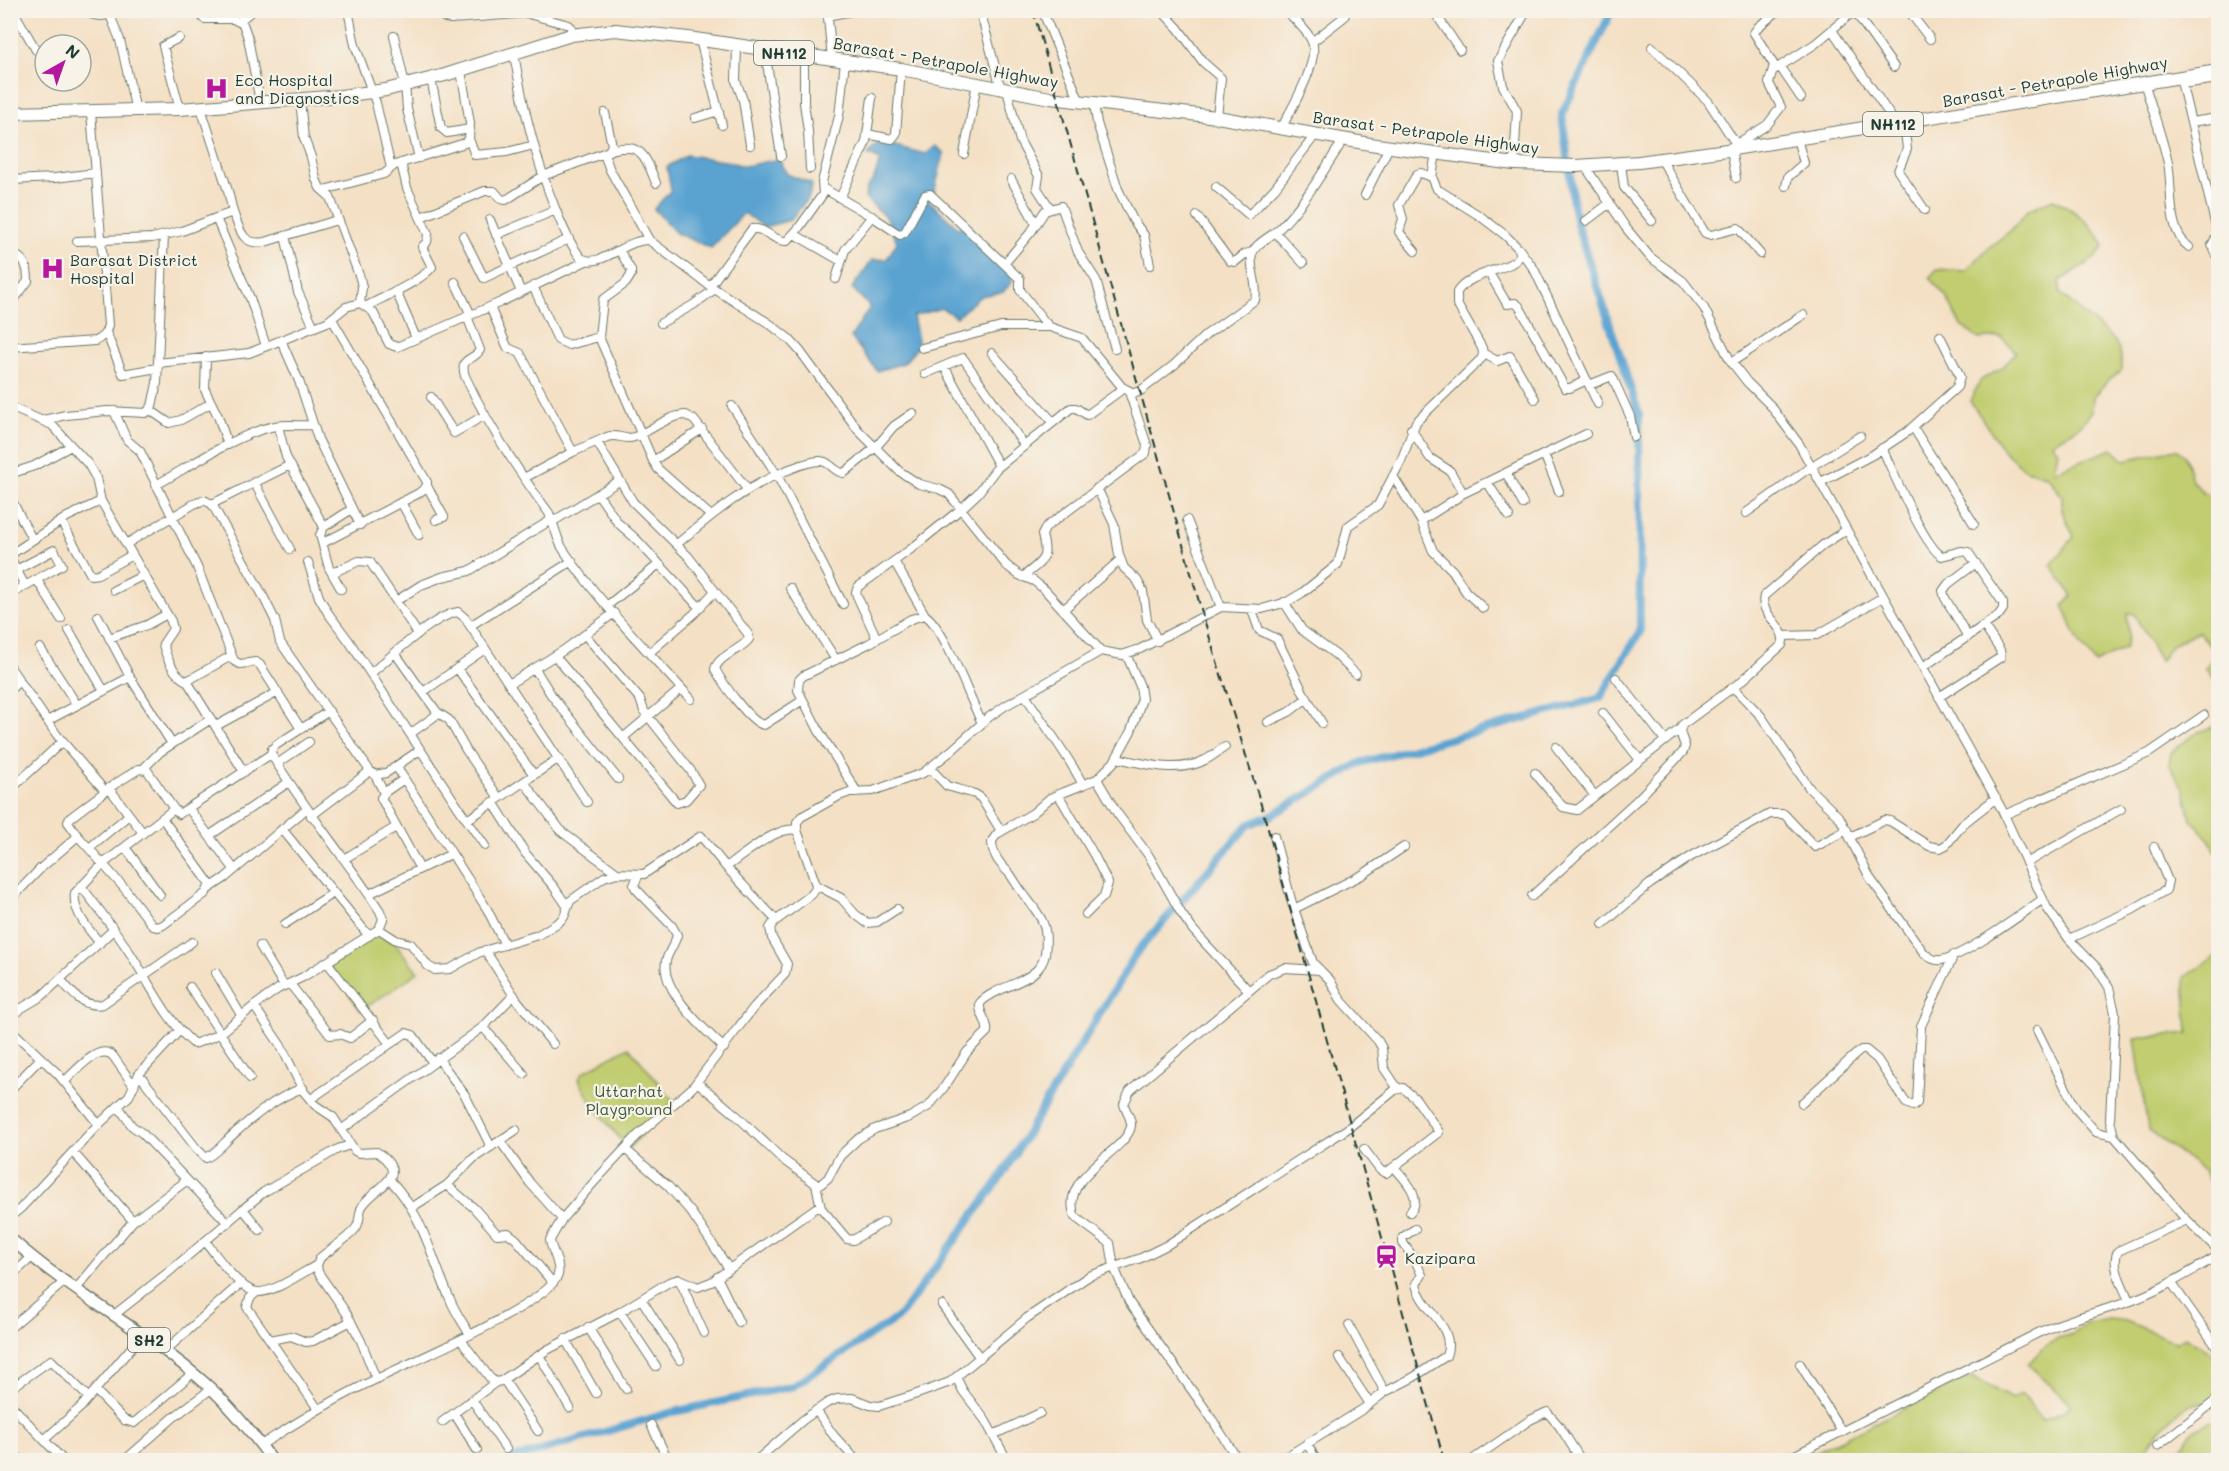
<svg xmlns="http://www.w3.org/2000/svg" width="2229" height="1471" viewBox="0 0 2229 1471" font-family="Mali,sans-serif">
<rect width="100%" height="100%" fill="#f7f3e8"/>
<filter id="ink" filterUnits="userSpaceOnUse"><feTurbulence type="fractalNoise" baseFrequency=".0167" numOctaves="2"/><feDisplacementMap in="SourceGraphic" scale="12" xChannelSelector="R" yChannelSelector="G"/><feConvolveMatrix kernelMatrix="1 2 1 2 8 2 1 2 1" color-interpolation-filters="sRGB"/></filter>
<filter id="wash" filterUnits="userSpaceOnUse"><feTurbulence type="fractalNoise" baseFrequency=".008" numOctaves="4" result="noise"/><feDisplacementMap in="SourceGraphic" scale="24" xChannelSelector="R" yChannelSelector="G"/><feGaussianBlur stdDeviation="1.35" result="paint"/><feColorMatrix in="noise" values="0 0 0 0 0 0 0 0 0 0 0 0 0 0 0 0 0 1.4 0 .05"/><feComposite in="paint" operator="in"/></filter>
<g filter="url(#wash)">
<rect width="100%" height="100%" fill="#f4e0c5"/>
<!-- green -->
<path fill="#c1cd6f" stroke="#708552" stroke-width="1.5" d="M2053,199C2074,210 2093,223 2104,246L2095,258L2060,281V293L2115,341L2121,356V371L2109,379L2093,398L2092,412L2079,427L2052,443L2058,451L2054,471L2112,449L2124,460L2176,449L2185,456L2192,480L2204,494L2218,495V685L2205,668L2216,654L2198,631L2172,645L2160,661L2134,614L2127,613L2128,636L2125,648L2095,663L2077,639L2063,605L2072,596L2051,565L2074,537L2062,511V496L2048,477L2024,469L2003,450L1970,401L1981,380L2002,368L2016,352L2001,337L1979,339L1961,326L1946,296L1929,278L1937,269L1966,271L1988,248L2010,231L2028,210Z
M2218,725V857L2210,841L2191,819L2184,791L2169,764L2171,752L2198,732Z
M375,931L395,943L418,972L361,1011L329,965Z
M2218,955V1197L2204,1171L2148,1130L2135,1038L2188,1033L2184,978Z
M629,1047L674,1102L628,1149C610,1126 591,1106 579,1079L583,1072Z
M2109,1319L2126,1321L2175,1342L2186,1337L2215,1355L2218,1362V1407C2213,1406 2205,1402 2200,1403C2176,1405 2150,1441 2140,1460H1801V1459L1958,1382L1972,1377L2012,1399L2022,1394L2042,1420L2061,1413L2071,1405L2028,1364L2042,1349L2058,1338L2073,1334L2088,1323Z
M2216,1419H2218V1460H2168L2184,1445L2194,1429Z"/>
<!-- water -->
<path fill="#5aa3d1" stroke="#3c7082" stroke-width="1.5" d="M880,142L925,154L935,146L944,153L934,193L928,200L958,227H967L1010,269L1012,282L1003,292L981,296L956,317L942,308L913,316L919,345L904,363L877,371L851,337L870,307L852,288L872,260L887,259L897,242L887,219L865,198L866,189L874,179L880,160L868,154Z
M687,155L720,160L745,166L779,159L787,174L812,184L809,197L791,220L764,227L744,213L711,248L676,233L654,209L671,190L667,167Z"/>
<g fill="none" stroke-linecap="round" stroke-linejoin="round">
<!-- canal -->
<path stroke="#5aa3d1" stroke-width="8" d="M1568,162L1562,114L1612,10
M509,1460L669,1413L793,1386L900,1316L999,1180L1137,952L1248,825L1272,815L1360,763L1600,698L1640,632L1639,414L1578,228L1573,204L1570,173"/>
</g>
</g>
<g filter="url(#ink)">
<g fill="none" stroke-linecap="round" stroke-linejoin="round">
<defs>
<path id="minor" d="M13,10L36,50
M85,10C94,18 107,18 116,10
M196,10L204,19H233L243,24L248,38L260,102
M348,10L355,45L376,103L391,168
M438,10L445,18L451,19L529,13
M980,10L1001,89
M1042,10L1080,102
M1161,10L1178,28L1203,62L1221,78L1217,117
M1433,10L1460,50
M1908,10L1930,39
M1956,10L1957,12
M526,11L532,15L569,25L571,27V35
M1855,12L1894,67
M110,15L120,40L136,111
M239,21L253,10
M1832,30L1896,124
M394,36L405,85L407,109L419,158
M179,38L163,46L180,109
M700,40L722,125
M1312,42L1344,17L1347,10
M737,46L736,81L743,100L750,145
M1652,47L1708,101L1736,144
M765,50L781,156
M514,54C523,107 535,158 555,208C562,225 569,243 581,258C600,270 627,238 649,240L710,286L770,324L789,339L800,351L858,430L899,471L919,484L939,489L949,494L1006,565L1019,575L1034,581L1045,590L1101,651L1122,655L1140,649L1221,607L1262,609L1287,602L1302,593L1338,564L1348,526L1378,505L1401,461L1416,422L1482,358L1483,353L1482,348L1457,304V292C1471,271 1510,270 1518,258C1521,254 1520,253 1519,249L1505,235L1480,216L1437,189L1432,177L1436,153
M804,56V103L808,131L810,169
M832,59L828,18L831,15L858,10
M1780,67L1801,98
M1774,70L1815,44L1848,16L1862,10
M2180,77L2217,231V236L2212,245L2218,258
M431,79L441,128L447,133L470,129
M2144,82C2152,109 2162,136 2168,163C2173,187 2166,231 2189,247
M2182,84L2218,79
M1007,90L1020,141L1039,176L1037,188L1050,208
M300,100L304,138L311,157L316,179L320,188L330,197L360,278L362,287L360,303
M1094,103L1097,123L1118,189L1133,220L1144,235L1150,265
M201,108L228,191L233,212L216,218L250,298L266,346
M695,118L719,111
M2191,122L2218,118
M1904,123L1907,149L1898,171L1925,210
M1281,129C1290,111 1320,62 1312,42C1308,31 1294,19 1285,10
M867,134L892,139L896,134L901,69
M469,139L475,155L507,152L534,145
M1730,148L1767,125L1781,107L1769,83L1774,65L1754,33L1758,27L1779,10
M1731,149L1736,178
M611,150C642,141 646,158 656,183
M604,154L610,170L649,240
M964,154L977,83
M1661,159L1705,233L1711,235L1738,228L1760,254
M1514,164L1517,111L1503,86L1498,61L1527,10
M1621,164L1624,187L1652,221
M1585,166L1626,228L1650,257L1683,281L1704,308L1730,360L1747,382L1771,406L1799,444L2001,808L2047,908L2069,939L2096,967L2109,987L2115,1013L2110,1120L2114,1136L2182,1215L2218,1250
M1011,179L1036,224
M10,180L55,178L96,173
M1786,186L1788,177L1804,163L1797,139
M1216,187L1249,215L1275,188L1316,134
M823,188L876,219L900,235L905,232L925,195L930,194L1020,279V290L1044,321L1050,327L1082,338L1122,387L1134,393L1139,392L1174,365L1207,334L1255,300C1259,285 1249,269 1252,254C1255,243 1271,237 1279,229C1305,203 1324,170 1344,139
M324,190L384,174L395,165L465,143L469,139L470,123L461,71
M1365,195L1389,147
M840,198L866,142L872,98
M233,212C240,230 242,246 265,242L337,220
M1197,216L1230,261L1235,262L1245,254L1253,252
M421,217L485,191H494L501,199L506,200L543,176L609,151L612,145L605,113
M490,220L521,292
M1586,221L1610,203
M1275,232L1303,263
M794,234L841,261
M496,235L556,210
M285,236L298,292L314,327
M463,236L484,278L569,239
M77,241L152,238L182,231L216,218
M1519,249L1534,269L1598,404
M1415,251L1399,232L1403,219L1399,205L1417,174L1421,173L1432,177
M10,254C25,257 28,267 28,281L10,305
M1004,264L1031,232L1045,211L1061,206L1078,252L1096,280L1115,349
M1488,271L1507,304L1515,303L1519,306L1565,388H1570L1587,380
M836,279L845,250L872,216
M455,282L471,315
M533,286L558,340L569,345L599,337L603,300L626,283L631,275V270L619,250
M710,286L752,229C765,227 774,242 787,241L798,229L823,194L822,182L839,116L845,61
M396,291L416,338
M367,306C382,298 423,280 432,267L422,247L427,242L428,234L407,188L401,163
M490,307L506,344L508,348L520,353L573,452
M661,323L693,305L715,289
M106,332L123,374L157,368L158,363L249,353L327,322L346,307L360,303L373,312L389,344L397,347L501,302L586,261
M599,337L653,461L658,469L711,516
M281,340L299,381L318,439L360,525
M10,347L95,341C103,337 106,334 108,325L91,112
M922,348L1001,327H1050
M992,353L1053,422
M1483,353L1497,361L1510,356L1535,399
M206,357L205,390L218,416L228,445
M1732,362L1803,315
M944,366L999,466
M925,374L963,358L1024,445
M1589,385L1612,376L1630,416L1634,437
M431,397L454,433L485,415
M732,406L777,475L843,604
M10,407L52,425L88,464L96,478L101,501L171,621L173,629L163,644C166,657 174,676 187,681L231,656
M150,410L169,423L181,420L211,403
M114,411L127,440L140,451L197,567L234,661L240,664L256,662L260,665L301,729
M43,420L66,415L107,411L146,413L152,406L157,383L164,236
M278,426L286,457L324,527
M1913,427L1974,524
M1411,429L1430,458L1450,471L1462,491L1460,496L1421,521
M597,442L633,502L688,556L748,634L749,639C740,651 719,655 715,669C722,682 750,723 764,725L803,700
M1882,448C1892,469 1924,547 1942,556L1961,551L1968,552L2003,603V609L1998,616L1923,667
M1544,454L1559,491
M653,461L702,429
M1506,473L1523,504
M10,474L34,466L71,446
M1393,476L1421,521L1433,551L1453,571L1466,592L1483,608
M524,478L573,452L607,437C617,433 624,441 634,437C651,431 668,415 686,415L694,420L747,489
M254,482L290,549
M1487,482L1509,516
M1821,482L1874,454L1907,432L1957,387L1960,377L1958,372L1940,336
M156,485C190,466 239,433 275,426C287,424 301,426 313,425
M427,486L444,517L436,520
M1097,488L1114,524L1119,555L1124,568L1137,580L1143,591L1147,620L1158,641
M598,494L618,523L636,539L700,608
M1462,494L1586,434
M10,497L32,539
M401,502L419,535
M212,504L290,465
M1746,513L1812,466L1860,436
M551,520C556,529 557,540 563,549C599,603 648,651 691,699
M1187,520L1221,607
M61,521L91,575L98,574L132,555
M552,522L619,481
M323,543L419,493L427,486V482L332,319
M126,544L194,504L204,500L212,504L262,594L275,620L280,642L370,771L375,775L386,773L420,750
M677,544C712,515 742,489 785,471C796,467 808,461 820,461C831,461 834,473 844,473L876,447L894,426L913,413
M10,555L67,517L101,501
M10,557L25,586L10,595
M894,561L925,615
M308,562L319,597L328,613L349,641L460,810L485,846
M18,569L54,550L62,565L25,586
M332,573L359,561L370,562L418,634
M1023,577C1042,560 1049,561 1042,535L1046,527L1146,453L1147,445L1129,392
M37,580L61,619
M790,588L836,660
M341,589L329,568L320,535L324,527L352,509
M114,590L144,575
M396,601L421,585L442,577L469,571L551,520L549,513C517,470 488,425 465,376C459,356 473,362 480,350L467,316
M1284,602L1302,630L1336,655L1356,674
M608,605L659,564
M1063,610L1120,560
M1252,610L1259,630L1277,639L1303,692L1322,723
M98,616L130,677L172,744
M470,626L572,561
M69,630L104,691
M1783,636L1817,635L1883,597
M1968,637L1945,598L1943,591L1948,584L1976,563
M109,638L147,625L167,614
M877,639L857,596L856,592L858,587L911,549L962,508L978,493L996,469L1071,408H1076L1087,415L1124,388
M40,648L77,705
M395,653L437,712L435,716L410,734
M649,653L694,614L715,591
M555,656L677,803L686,800L699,785L691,771L644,711L640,699L585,635
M10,667L57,735L105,791
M457,668L534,775
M535,669L552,696L618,779
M371,673C391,657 434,615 458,612L465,618L587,802
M1616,678L1665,740
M187,681L244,772
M509,684L564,650L614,613
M1733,687L1761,716L1810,789L1840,818L1870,878L1924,953C1930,957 1933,961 1941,960C1964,957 2022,914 2043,899
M10,690L19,681
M423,692L485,649
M1025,695C1044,725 1067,753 1083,785
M1939,697L2001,657L2000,650L1984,626
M329,711L276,745L272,749L271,754C305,810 345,857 380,911L383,919L379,929
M437,712L449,720L466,750L499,798
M1603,713L1640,760
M47,721L130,677
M1268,722L1289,712L1307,698
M216,726L278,692
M624,737L681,689
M1556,747L1595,796
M1117,758C1144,764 1179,774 1205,760C1212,757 1218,751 1225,747
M277,764L309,742
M396,766L487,909L505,945
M930,768L947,786L975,794L981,798L1001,831
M143,769L160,752L211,719
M1535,773L1563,807L1577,810L1680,729
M375,775L384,793
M404,779L385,792L381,798L420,869
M1097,779L1117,813L1149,856L1181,913L1193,930L1249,991
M524,782L562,832L617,873
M109,788L143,833
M10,790L63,741
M857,792L819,731L798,690L799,680L803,676L868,644L911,619L925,615C945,628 969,698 982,723
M1058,794L1094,855L1108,883L1104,896L1086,914
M493,802L526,854L554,887L567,906
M189,809L234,869
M2004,815L2149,753L2204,715
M311,816L370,771
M467,820L559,758
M282,829L369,936
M78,836L68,822L70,818L115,784L139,769L147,770L174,809L179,814L271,754
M209,836L289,782
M1274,836L1292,903L1313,963L1330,980L1341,1000L1378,1041L1382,1048L1384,1068L1398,1089
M1850,837L1885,820L1890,821L1929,846L1940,848L1946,845L1964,823L1996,798
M125,847L160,895
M89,848L129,815
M344,859L396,827
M2026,863L2121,809
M726,867C743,856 777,825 797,830
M639,874L634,885L636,889L672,926L677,935C675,944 668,952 666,961C660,990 705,1030 724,1048
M816,885L841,898L855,914L867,923L877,922L897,909
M81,886C98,908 115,930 130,953C150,984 166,1020 194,1044L220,1034L254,1006
M210,888L225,878L306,809
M369,894L451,854
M1532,896L1637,800L1683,752L1685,746L1680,732L1682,725L1743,680L1782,645C1789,627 1758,615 1764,596L1823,545L1846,530
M10,900L41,868L78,836L125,889L153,926L158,927L163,925L206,893L210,884L162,818
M1294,909L1362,875L1404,847
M285,924L333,893
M1603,924L1650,884L1692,856L1770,814H1784L1815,847L1847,830
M2069,939L2132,910L2166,890L2168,881L2154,847
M100,943C89,930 72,911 75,893L103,864L174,809
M260,946L284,986
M485,950L516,999L553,1044
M327,962L390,1044
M216,973L241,1015
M61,980C73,994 83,1008 103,1004L192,942
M290,984L330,1035L340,1034L350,1038L373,1020
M190,987L250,1078
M10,999L19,1011
M10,1015L42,996L113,930
M483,1027L524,1074
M10,1029L58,1074L99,1125
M2037,1030L2076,1109L2096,1132L2114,1136
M438,1058L465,1095L491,1147
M139,1074L196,1148L206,1158C217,1153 225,1141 235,1133C255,1115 277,1097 303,1088
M64,1082C75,1072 99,1042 113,1056L134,1086
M697,1082L736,1115L782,1159L816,1184H821L828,1178L840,1156L858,1139L875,1129L910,1117L929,1106L945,1086L967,1052L987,1032C989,1021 978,1014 980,1003C997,984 1041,983 1045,954C1049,922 1040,916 1022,892C1017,886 1014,879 1009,873C1000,864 992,855 992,841L997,834L1033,813L1050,798L1097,779L1114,762L1131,731L1142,699L1140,686L1126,654
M10,1090L41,1058
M311,1099L406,1033L413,1035L433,1063
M1802,1103L1855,1055L1861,1050H1866L1877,1059L1906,1103L1913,1106L1917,1103L1921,1026L1954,955
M118,1106L132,1126L142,1133L228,1223
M341,1130L483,1027L514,995
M500,1141L530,1183L562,1219
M625,1149L668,1186L691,1212L729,1269
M73,1152L133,1221
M1394,1167C1404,1179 1424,1197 1410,1212
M390,1180C423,1214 431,1257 450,1299C455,1312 463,1323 470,1335
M816,1184L821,1208L847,1239L853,1240L884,1222
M447,1185L474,1208L497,1234L508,1233L516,1239L553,1283
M411,1208L447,1185L474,1158L516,1130
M243,1209L264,1192L338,1149L350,1145
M10,1217L21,1208L94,1129L129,1096L139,1074L180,1030
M206,1242C216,1255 240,1291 258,1292C274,1293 303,1272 317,1265
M10,1277L32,1257
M717,1277L739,1322
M679,1279L704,1333
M2171,1282L2218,1349
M76,1289L133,1221L186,1181
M257,1292L250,1298L247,1307L318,1409
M642,1300L680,1360
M2129,1301C2124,1287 2110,1266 2118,1251L2187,1220
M942,1305L980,1358
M620,1312L656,1366
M114,1315L170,1271L243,1209L260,1230
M1349,1325L1385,1392
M588,1327L626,1389
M10,1328L64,1282
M565,1339L596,1393
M270,1340L291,1336L306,1342L313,1341L351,1321
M461,1340L490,1378L496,1382L501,1381L547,1350L620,1312L669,1282L679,1279L698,1287L711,1282L820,1205
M165,1351L241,1283
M539,1355L570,1408
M1339,1357L1370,1404
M1800,1364L1842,1432
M956,1377L963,1391L985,1420L1007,1460
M376,1379L361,1341L347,1314L318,1272L317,1265L320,1258C331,1248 347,1240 356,1228C361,1221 358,1212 363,1205C376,1186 412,1177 377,1152L359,1153L355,1151L333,1117L315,1105L304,1092L281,1046L254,1006L278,989L303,977L379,929L396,940L411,944L428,966L435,970L450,969L480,952L538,935L559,922L564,917L570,901L604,877L617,873L644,874L701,836L726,867L776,920
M504,1380L538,1431
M10,1389L51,1360L89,1398
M96,1391L124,1420L134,1423L193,1373
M472,1400L506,1449
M10,1404L63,1460
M816,1410L834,1436L856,1460
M454,1413L477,1450
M442,1422L496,1382
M651,1425L668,1460
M993,1435L1040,1413
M44,1440L81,1407L142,1335
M1307,1443L1316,1460
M261,1445C293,1425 325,1404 360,1387C394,1369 548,1306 558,1275C561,1264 551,1250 550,1240L562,1219L595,1181L638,1135L692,1088L754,1007L785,974L787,964L772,938L770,928L774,922L811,895L815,890L816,885L797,830V822L801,817L839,796L850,792L873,791L923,773L951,751L989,717L1005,706L1101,651
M2157,1446L2218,1399
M10,1451L21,1460
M125,1460L174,1417L211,1389
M757,1460L803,1420L827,1403L837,1399L852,1398L870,1405L879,1406L917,1394L950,1382L1027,1318L1089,1276L1141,1258L1167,1245L1347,1129L1395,1090L1403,1088L1416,1099L1439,1132L1386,1173L1380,1170L1364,1149
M1238,1460L1208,1413L1129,1302L1114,1267L1110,1243L1075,1217C1058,1175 1127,1152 1131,1126C1132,1118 1125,1111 1124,1104L1130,1091L1269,974L1285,968L1320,970
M1281,1460L1363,1409L1385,1392L1414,1377L1446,1356C1457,1326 1421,1310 1416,1284L1422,1275L1415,1260L1403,1243V1237L1415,1229
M1472,1460L1530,1420L1547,1412L1560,1427L1581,1460
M1785,1460L2040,1332C2068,1319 2099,1312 2128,1302C2160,1291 2189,1272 2218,1256"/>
<path id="major" d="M10,1238C71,1293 145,1330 206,1384C231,1406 252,1433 272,1460"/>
<path id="highway" d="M10,113L180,109L341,96L386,90L445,75L571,35L615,30L688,38L901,69L1050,98L1217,117L1370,144L1514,164L1576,166L1639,162L1727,150L2218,71"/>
</defs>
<!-- minor casing -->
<use href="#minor" stroke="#6a7667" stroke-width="10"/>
<!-- major casing -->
<use href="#major" stroke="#6a7667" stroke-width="13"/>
<!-- highway casing -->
<use href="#highway" stroke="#6a7667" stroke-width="14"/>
<!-- minor -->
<use href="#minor" stroke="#fff" stroke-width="8"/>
<!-- major -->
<use href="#major" stroke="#fff" stroke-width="10"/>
<!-- highway -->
<use href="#highway" stroke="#fff" stroke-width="12"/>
<!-- rail -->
<path stroke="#1f3d34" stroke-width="2" stroke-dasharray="9 4.5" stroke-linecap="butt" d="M1033,10L1203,616L1263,811L1444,1460"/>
</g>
</g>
<!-- icons -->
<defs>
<symbol id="hospital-bare" viewBox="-9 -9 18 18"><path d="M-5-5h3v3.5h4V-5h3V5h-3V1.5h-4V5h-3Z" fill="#b5179e" stroke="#f7f3e8" stroke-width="2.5" paint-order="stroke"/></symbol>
<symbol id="station-bare" viewBox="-9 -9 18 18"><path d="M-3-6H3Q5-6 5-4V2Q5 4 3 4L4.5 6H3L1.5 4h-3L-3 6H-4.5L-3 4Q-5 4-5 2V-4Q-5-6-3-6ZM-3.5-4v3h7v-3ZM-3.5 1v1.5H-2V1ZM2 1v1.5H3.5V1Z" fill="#b5179e" stroke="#f7f3e8" stroke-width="2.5" paint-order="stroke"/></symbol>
</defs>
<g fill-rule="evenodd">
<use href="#hospital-bare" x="200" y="72" width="33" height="33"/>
<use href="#hospital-bare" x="36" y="252" width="33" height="33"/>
<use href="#station-bare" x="1370" y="1240" width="33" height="33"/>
</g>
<g text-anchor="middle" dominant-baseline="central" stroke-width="4.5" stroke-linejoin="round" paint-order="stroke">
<!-- shield labels -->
<g fill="#f7f3e8" stroke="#60746a" stroke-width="1.5">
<rect x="754" y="41" width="60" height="24" rx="4.5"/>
<rect x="1863" y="112" width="60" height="24" rx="4.5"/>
<rect x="128" y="1328" width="42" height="24" rx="4.5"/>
</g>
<g font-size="15" font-weight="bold" fill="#1f3d34">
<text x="784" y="53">NH112</text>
<text x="1893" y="124">NH112</text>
<text x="149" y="1340">SH2</text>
</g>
<!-- street labels -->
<g font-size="16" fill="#1f3d34" stroke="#f7f3e8">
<text transform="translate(946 62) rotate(10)">Barasat - Petrapole Highway</text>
<text transform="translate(2055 81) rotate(-10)">Barasat - Petrapole Highway</text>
<text transform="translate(1426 132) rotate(8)">Barasat - Petrapole Highway</text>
</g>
<!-- poi labels -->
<g font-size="16" fill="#1f3d34" stroke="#f7f3e8" text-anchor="start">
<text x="235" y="79">Eco Hospital<tspan x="235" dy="18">and Diagnostics</tspan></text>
<text x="70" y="259">Barasat District<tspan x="70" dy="18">Hospital</tspan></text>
<text x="1405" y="1257">Kazipara</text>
</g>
<!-- park labels -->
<g font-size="16" fill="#3f5a40" stroke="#f7f3e8">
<text x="629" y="1090">Uttarhat<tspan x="629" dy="18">Playground</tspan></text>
</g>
</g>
<!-- margin -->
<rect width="2229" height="1471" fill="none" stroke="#f7f3e8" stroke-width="36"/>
<!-- north arrow -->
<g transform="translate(63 63) rotate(40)"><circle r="28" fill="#f7f3e8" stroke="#a1aaa0" stroke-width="1.5"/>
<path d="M0-4.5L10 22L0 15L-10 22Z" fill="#b5179e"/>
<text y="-9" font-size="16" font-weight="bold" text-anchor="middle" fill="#1f3d34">N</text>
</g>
</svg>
